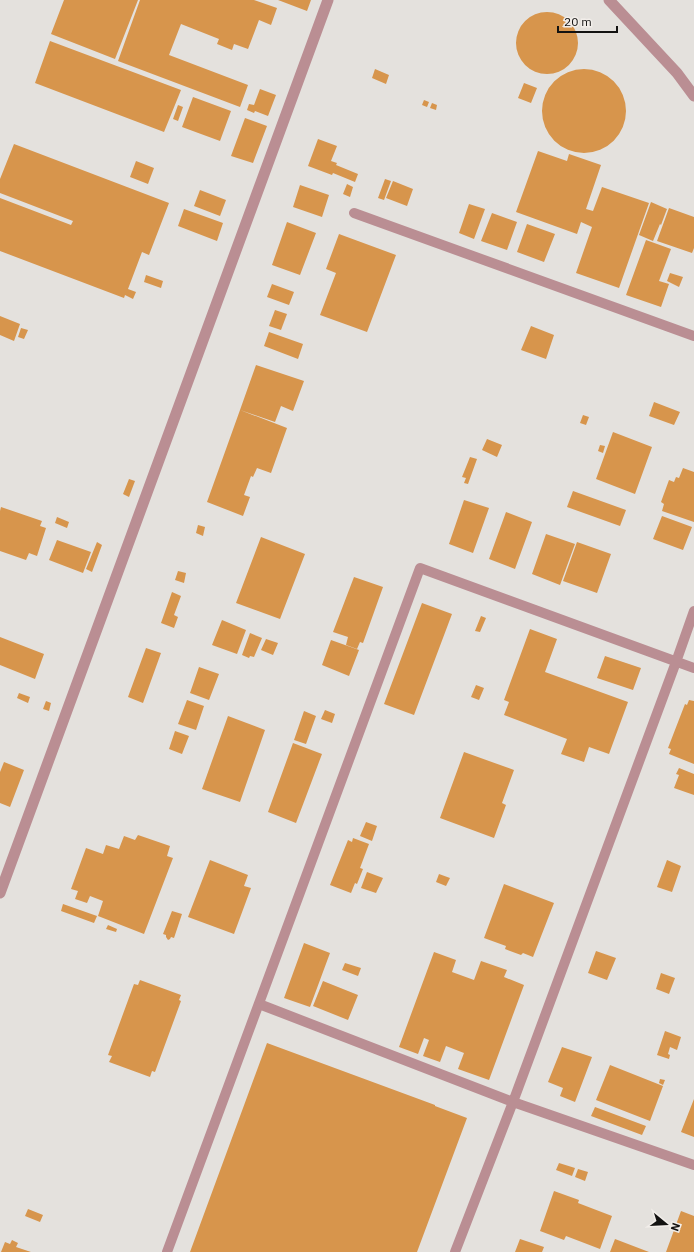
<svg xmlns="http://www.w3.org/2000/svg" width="694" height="1252" viewBox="0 0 694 1252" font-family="'IBM Plex Sans',sans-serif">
<rect width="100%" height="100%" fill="#e4e1dd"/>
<!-- building -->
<path fill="#d7954c" d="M64,0H138L115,59L51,34Z
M140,0H254L277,8L271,25L259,20L248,49L234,44L232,50L217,44L219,39L181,24L169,55L248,85L240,107L118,61Z
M278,0H311L307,11Z
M516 43a31 31 0 1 1 62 0a31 31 0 1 1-62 0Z
M50,41L181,90L164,132L35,83Z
M375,69L389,75L386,84L372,78Z
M542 111a42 42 0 1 1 84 0a42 42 0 1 1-84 0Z
M524,83L537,88L531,103L518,98Z
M260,89L276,95L268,116L255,111L254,113L247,110L249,104L254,105Z
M193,97L231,111L220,141L182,127Z
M424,100L429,102L427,107L422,105Z
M432,103L437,105L436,110L430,108Z
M178,105L183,107L178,121L173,119Z
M245,118L267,126L253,163L231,156Z
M318,139L337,146L331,161L337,163L336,165L358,174L355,182L333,173L332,175L308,166Z
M14,144L169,203L149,255L142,252L128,289L136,292L133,299L125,295L124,298L0,251V198L71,225L73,221L0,193V179Z
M538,151L567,161L569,154L601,165L586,209L593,211L602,187L649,203L619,288L576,273L592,227L581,222L577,234L516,212Z
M136,161L154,168L148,184L130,177Z
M385,179L391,181L384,200L378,198Z
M393,181L413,189L407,206L386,198Z
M347,184L353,187L350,197L343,194Z
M300,185L329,195L322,217L293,207Z
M200,190L226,200L220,216L194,206Z
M651,202L667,209L661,225L660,224L653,241L639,235Z
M469,204L485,209L474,239L459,233Z
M669,208L694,217V248L692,253L657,241Z
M184,209L223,223L217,241L178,226Z
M492,213L517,222L507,250L481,241Z
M287,222L316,233L300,275L272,265Z
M527,224L555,234L544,262L517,252Z
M339,234L396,255L367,332L320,315L336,273L326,269Z
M646,240L671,249L659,281L669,284L661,307L626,295Z
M670,273L683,277L679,287L667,281Z
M146,275L163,281L161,288L144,282Z
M272,284L294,292L289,305L267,297Z
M275,310L287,314L281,330L269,326Z
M0,316L20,324L14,341L0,335Z
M531,326L554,335L546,359L521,350Z
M21,328L28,330L24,339L18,337Z
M269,332L303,344L298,359L264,346Z
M256,365L304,381L293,411L281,406L275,422L240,410Z
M654,402L680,412L674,425L649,416Z
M240,410L287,428L271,473L257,468L253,477L251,476L244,495L250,497L243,516L207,502Z
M583,415L589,417L586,425L580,423Z
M613,432L652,447L635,494L596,479Z
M487,439L502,445L497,457L482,450Z
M600,445L605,446L603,453L598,451Z
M470,457L477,459L468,484L464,483L466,478L462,477Z
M683,468L694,472V522L662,511L664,504L661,502L669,480L674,482L676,477L679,478Z
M129,479L135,481L129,497L123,494Z
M573,491L626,510L620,526L567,507Z
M464,500L489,508L473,553L449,544Z
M1,507L42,521L40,526L46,528L37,556L29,553L26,560L0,551V511Z
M506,512L532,522L515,569L489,559Z
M662,516L692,527L683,550L653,539Z
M57,517L69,522L67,528L55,523Z
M198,525L205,527L203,536L196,533Z
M546,534L575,544L560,585L532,574Z
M261,537L305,554L280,619L236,603Z
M57,540L91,552L83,573L49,560Z
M97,542L102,545L92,572L86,569Z
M577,542L611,554L597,593L563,581Z
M178,571L186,573L184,583L175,580Z
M354,577L383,587L363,643L360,642L357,649L346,645L348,637L333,632Z
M172,592L181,596L174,615L178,617L174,628L161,623Z
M422,603L452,614L414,715L384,704Z
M481,616L486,618L480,632L475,631Z
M222,620L246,630L237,654L212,645Z
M530,629L557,639L545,672L628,702L609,754L589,747L584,762L561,754L567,739L504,715L509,702L504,700Z
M250,633L262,638L254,657L250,656L249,658L242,655Z
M0,637L44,654L35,679L0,665Z
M266,639L278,643L273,655L261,650Z
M331,640L359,650L349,676L322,665Z
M146,648L161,653L143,703L128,697Z
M605,656L641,668L633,690L597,678Z
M199,667L219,674L209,700L190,693Z
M476,685L484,688L479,700L471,697Z
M19,693L30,697L28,703L17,698Z
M187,700L204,706L196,730L178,724Z
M689,700L694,701V764L669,754L671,749L668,748L685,704L687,705Z
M46,701L51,703L49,711L43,709Z
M325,710L335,714L332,723L321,719Z
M304,711L316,716L306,744L294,740Z
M228,716L265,730L240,802L202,789Z
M175,731L189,736L182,754L169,749Z
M293,743L322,754L296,823L268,812Z
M464,752L514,770L502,803L506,805L494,838L440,818Z
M4,762L24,770L10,807L0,803V772Z
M679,768L694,774V795L674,788L679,775L676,774Z
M366,822L377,826L372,841L360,836Z
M138,835L170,846L167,856L173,858L144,934L98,916L103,901L90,896L87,903L75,899L78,891L71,889L86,848L103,854L106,845L119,849L124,836L135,840Z
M353,838L369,844L360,868L363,869L357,884L355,883L351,893L330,885L348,840L352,842Z
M210,860L248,875L244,886L251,888L234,934L188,917Z
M667,860L681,866L672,892L657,887Z
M367,872L383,878L376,893L361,888Z
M439,874L450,878L446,886L436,882Z
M504,884L554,903L533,957L523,953L521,955L505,949L506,946L484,938Z
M63,904L97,916L94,923L61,911Z
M172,911L182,914L174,938L171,937L170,939L168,940L166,937V935L163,934Z
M108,925L117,929L116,932L106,929Z
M304,943L330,953L310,1007L284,998Z
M596,951L616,958L607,980L588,973Z
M434,952L456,960L452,972L474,980L481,961L507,970L504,977L524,985L489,1080L458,1069L464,1053L446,1046L440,1062L423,1056L429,1040L424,1038L418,1054L399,1047Z
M345,963L361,968L358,976L342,970Z
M661,973L675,978L669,994L656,989Z
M140,980L181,995L179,1000L181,1001L155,1072L152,1071L150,1077L109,1062L112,1056L108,1055L134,984L138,985Z
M323,981L358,995L348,1020L313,1006Z
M665,1031L681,1037L677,1050L670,1047L668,1054L670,1055L669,1059L657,1055Z
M267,1043L435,1105V1106L467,1118L417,1252H190Z
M562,1047L592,1057L575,1102L560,1096L563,1088L548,1082Z
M610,1065L663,1086L650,1121L596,1100Z
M660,1079L665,1080L663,1085L659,1083Z
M694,1099V1137L681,1132Z
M595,1107L646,1126L642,1135L591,1116Z
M559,1163L575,1168L572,1176L556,1170Z
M578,1169L588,1172L585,1181L575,1177Z
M554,1191L579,1200L578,1203L612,1216L600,1249L566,1236L564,1240L540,1231Z
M28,1209L43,1215L40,1222L25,1216Z
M681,1211L694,1216V1252H666Z
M520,1239L544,1247L542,1252H515Z
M615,1239L649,1252H610Z
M12,1240L18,1243L16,1247L31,1252H1L5,1242L10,1244Z"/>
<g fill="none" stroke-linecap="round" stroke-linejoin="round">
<!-- service -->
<path stroke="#ba8e93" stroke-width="10" d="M354,213L694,336
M259,1004L513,1102L694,1165
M167,1252L420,568L694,668
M455,1252L513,1102L676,662L694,611"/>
<!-- minor -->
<path stroke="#ba8e93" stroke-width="11" d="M609,0L677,73L694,96
M0,893L328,0"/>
</g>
<!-- north arrow -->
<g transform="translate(666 1224) rotate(108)" stroke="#f2eeea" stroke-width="3" paint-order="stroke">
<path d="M0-3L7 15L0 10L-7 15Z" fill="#131211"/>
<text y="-6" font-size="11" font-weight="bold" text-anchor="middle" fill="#131211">N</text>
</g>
<!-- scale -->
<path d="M558 26v6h59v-6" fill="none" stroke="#131211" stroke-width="2"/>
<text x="564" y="26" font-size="12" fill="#131211" stroke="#f2eeea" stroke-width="3" paint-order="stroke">20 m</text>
</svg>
